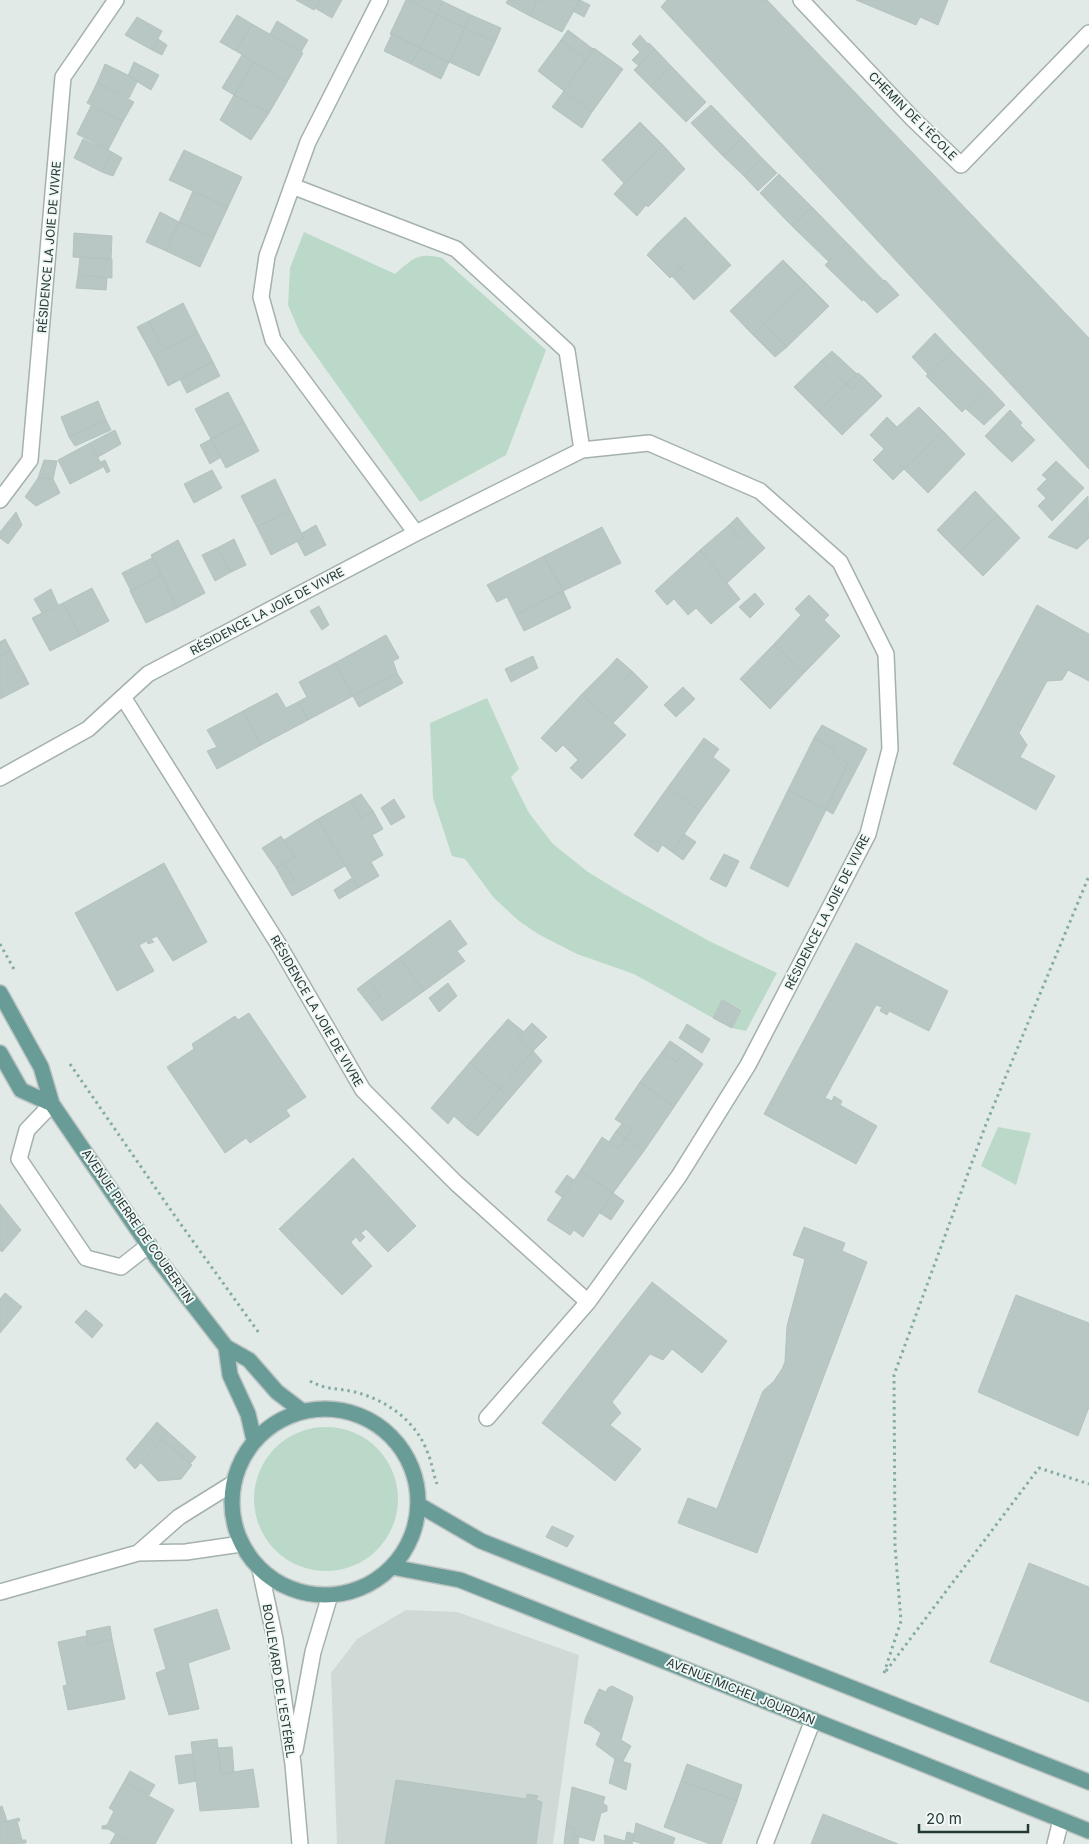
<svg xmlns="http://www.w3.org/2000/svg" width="1089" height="1844" viewBox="0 0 1089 1844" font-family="Inter,sans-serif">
<rect width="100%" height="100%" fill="#e1eae7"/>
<!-- built -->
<path fill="#cfdad6" d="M406,1610L457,1612L579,1655L553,1844H337L331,1673L357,1639Z"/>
<!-- green -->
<path fill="#bbd9c8" d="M304,232L395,274C413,259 417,252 442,258L546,350L506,455L420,502L300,333L288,305L290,268Z
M487,698L519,769L511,777L529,813L553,844L588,872L624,894L711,942L777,973L746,1031L732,1028L741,1009L722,1000L713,1018L634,974L577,954L538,934L519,921L494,898L465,859L452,856L433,798L430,723Z
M998,1127L1031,1133L1016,1185L981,1166Z
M254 1499a72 72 0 1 1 144 0a72 72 0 1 1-144 0Z"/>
<!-- building -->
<path fill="#b9c7c4" stroke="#b4c3bf" d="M296,0H320L314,10Z
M320,0H342L332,18L315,8Z
M406,0L437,14L420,48L390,34Z
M408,0H440L442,1L437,14Z
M508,0H537L530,16L506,3Z
M537,0H580L562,32L530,16Z
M580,0L590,5L584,17L573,11Z
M667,0H767L1089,338V469L661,7Z
M856,0H948L938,25L920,17L916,25Z
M442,1L471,15L465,28L437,14Z
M437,14L465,28L449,62L420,48Z
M237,15L252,24L236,51L220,42Z
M471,15L501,28L495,42L465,28Z
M137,17L162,31L152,50L125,35Z
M277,21L308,40L301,52L270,34Z
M252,24L303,53L287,82L236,51Z
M465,28L495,42L479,76L449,62Z
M568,30L593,49L586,60L561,40Z
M392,34L420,48L411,64L384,51Z
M640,35L648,44L640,52L632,44Z
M158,39L167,45L162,55L152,50Z
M561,40L586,60L564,91L538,71Z
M649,43L655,49L639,66L632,60Z
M420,48L449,62L441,79L411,64Z
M594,48L623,69L592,112L564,91Z
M655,49L671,66L651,87L634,70Z
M242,55L254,62L234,95L222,88Z
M134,62L159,75L151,90L128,76Z
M254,62L287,82L269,113L234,95Z
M105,64L138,80L129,98L97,83Z
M671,66L706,102L686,122L651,87Z
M97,83L134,102L123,121L87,103Z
M564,91L592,112L582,128L552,107Z
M234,95L269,113L251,140L220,120Z
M711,105L743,138L723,156L691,123Z
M91,106L123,121L108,150L77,134Z
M640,122L663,145L624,183L602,160Z
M743,138L762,158L744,176L723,156Z
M83,139L112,152L102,172L74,158Z
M663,145L685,169L648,207L624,183Z
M184,150L242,177L228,207L169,180Z
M112,152L122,158L113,176L102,172Z
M762,158L777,173L758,191L744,176Z
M779,174L812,207L792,226L760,193Z
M624,183L646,205L637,216L614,194Z
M193,191L228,207L214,237L179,222Z
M812,207L847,243L828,261L792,226Z
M160,212L179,222L166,251L146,242Z
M685,217L708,241L681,268L657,244Z
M179,222L214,237L200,267L166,251Z
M74,233L112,236L111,259L73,257Z
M708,241L731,265L704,291L681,268Z
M847,243L884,281L862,301L825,265Z
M657,244L681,268L670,278L647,255Z
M80,257L112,259V278L78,275Z
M783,260L806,283L753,335L730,311Z
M681,268L704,291L694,300L672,276Z
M78,275L107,278L106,290L76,288Z
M885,280L899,295L877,313L864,300Z
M806,283L829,306L787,347L764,325Z
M183,303L198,333L164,350L149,321Z
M149,321L164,350L153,356L137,327Z
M764,325L787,347L775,357L753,335Z
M198,333L213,362L168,386L153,356Z
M935,333L952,351L928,374L912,357Z
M832,351L857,374L846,384L821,361Z
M952,351L988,387L962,412L926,376Z
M821,361L846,384L818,411L794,387Z
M213,362L220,376L187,393L180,379Z
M858,373L863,377L852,389L846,384Z
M863,377L882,396L842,435L818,411L846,384L852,389Z
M988,387L1005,405L984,425L966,409Z
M228,392L244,422L211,439L195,409Z
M98,401L106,420L69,437L61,417Z
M919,407L943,431L904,469L870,435L887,417L897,427Z
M1010,410L1022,423L997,448L985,436Z
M106,420L111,430L75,446L69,437Z
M244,422L259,451L226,468L211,439Z
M1020,425L1035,440L1012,462L997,448Z
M115,430L121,444L98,457L90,443Z
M943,431L965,454L928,493L904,469Z
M211,439L221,457L210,464L200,445Z
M90,443L103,467L70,484L58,460Z
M884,449L904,469L893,480L873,460Z
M44,460L57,461L53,479L38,478Z
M105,460L110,471L107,473L101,462Z
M1056,461L1084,488L1052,521L1038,506L1046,498L1037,489L1047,479L1042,475Z
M212,470L222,488L194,503L184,484Z
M38,478L53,479L60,493L36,506L25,497Z
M275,479L290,510L257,527L241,496Z
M975,491L998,515L959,552L937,530Z
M1088,496L1089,538L1077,549L1048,537Z
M290,510L304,538L271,555L257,527Z
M16,512L22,525L8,544L0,538V532Z
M998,515L1020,538L983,576L959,552Z
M737,517L750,532L742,540L729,525Z
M316,525L326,545L305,556L297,541L304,538L302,533Z
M729,525L742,540L750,532L765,548L727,583L700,550Z
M602,527L621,563L563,591L544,556Z
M234,539L246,565L231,572L217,548Z
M178,540L205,593L177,608L151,555Z
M217,548L231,572L215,581L202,555Z
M700,550L740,599L711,624L696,608L688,615L674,599L667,605L655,591Z
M544,556L563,591L516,615L507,597L497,602L487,585Z
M152,558L161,575L131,591L122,573Z
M161,575L177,608L146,623L130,591Z
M92,588L109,621L80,636L63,603Z
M51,589L58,605L42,613L34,599Z
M563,591L571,608L524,631L516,615Z
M755,593L764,604L750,618L739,607Z
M809,595L829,615L824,620L840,636L804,673L774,644L801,615L795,609Z
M63,603L80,636L50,651L32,618Z
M1037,605L1089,634V681L1068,670L1062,680L1047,681L1019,733L1027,745L1020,757L1055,776L1036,810L953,764Z
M319,606L329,625L322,630L310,611Z
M386,635L399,658L393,661L397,673L353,696L335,663Z
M5,639L11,650L0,655V642Z
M774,644L804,673L770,709L740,679Z
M11,650L29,684L0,699V655Z
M533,656L538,668L511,682L505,669Z
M617,658L633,672L623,681L609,667Z
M335,663L353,696L308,720L298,702L307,697L299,682Z
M609,667L623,681L633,672L648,687L613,723L582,694Z
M397,673L403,683L359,707L353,696Z
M683,687L695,699L676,717L664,705Z
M277,693L286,708L298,702L308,720L261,745L243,711Z
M582,694L626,735L582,779L570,768L578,760L563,745L556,752L541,738Z
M243,711L261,745L217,769L207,751L217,747L207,730Z
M822,725L867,749L833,814L826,810L848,763L832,755L835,749L814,738Z
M704,738L719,749L713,757L730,770L700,811L668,787Z
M814,738L835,749L832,755L848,763L826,810L788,790Z
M668,787L700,811L672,852L654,839L649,846L634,835Z
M788,790L826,810L788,887L750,868Z
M361,794L373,811L361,818L351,800Z
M394,799L405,817L391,825L381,808Z
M351,800L361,818L373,811L383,829L372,835L383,855L371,862L379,876L358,888L318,819Z
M318,819L345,866L292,896L285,884L294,879L284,863L295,857L284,840Z
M684,834L696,842L683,860L672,852Z
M281,836L295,857L276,868L262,848Z
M654,839L662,845L658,852L649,846Z
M724,854L739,861L726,887L710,879Z
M164,863L207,942L173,961L157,936L151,939L154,942L148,944L147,941L139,945L154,971L117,991L75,913Z
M284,863L294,879L285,884L276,868Z
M352,878L358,888L339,899L334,890Z
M450,920L467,944L457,951L465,961L424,991L399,958Z
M856,943L948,991L929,1031L889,1011L887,1015L880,1011L882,1007L876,1005L825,1098L832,1101L834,1096L842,1101L840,1105L877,1126L856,1164L764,1114Z
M399,958L424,991L382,1021L369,1004L381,996L369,980Z
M369,980L381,996L369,1004L357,989Z
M448,983L457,996L439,1012L429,998Z
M722,1000L741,1010L732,1028L713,1018Z
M249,1013L306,1097L286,1110L290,1116L250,1143L246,1138L225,1153L167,1067L194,1049L192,1044L235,1016L238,1020Z
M508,1019L524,1032L518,1038L533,1051L500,1089L470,1062Z
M532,1023L547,1037L533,1051L518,1038Z
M687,1024L710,1039L702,1053L679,1038Z
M670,1041L685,1051L677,1062L662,1052Z
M533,1051L542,1061L510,1098L500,1089Z
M685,1051L703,1064L674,1107L640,1082L662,1052L677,1062Z
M470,1062L500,1089L467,1128L454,1116L448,1124L431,1108Z
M640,1082L674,1107L644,1151L626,1138L632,1130L615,1119Z
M500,1089L510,1098L478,1136L467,1128Z
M622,1124L632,1130L626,1138L616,1131Z
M616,1131L626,1138L619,1149L609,1142Z
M602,1137L619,1149L626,1138L644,1151L613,1193L580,1171Z
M353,1158L416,1226L388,1252L366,1229L361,1233L365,1237L360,1242L356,1237L351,1242L352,1244L372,1266L342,1295L279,1229Z
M580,1171L613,1193L583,1237L574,1230L570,1235L547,1220Z
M567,1175L574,1180L562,1197L555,1192Z
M613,1193L624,1201L611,1220L600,1213Z
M0,1204L21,1230L2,1252L0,1250Z
M804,1227L845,1243L842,1251L867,1262L757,1553L678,1523L688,1498L717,1509L763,1391L774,1381L782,1369L785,1362L787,1326L805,1259L793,1255Z
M652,1282L727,1341L702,1373L672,1349L663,1360L650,1354L612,1402L621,1413L610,1425L641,1449L615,1481L542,1423Z
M5,1293L22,1307L0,1333V1299Z
M1016,1295L1089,1323V1407L1078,1436L978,1392Z
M86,1310L103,1325L92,1338L75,1322Z
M157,1422L168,1432L135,1469L126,1459Z
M168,1432L196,1457L190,1464L162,1439Z
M162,1439L192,1465L181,1479L158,1481L141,1463Z
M552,1526L574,1536L567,1547L546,1537Z
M1029,1563L1089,1587V1702L990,1662Z
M217,1609L230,1649L188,1663L199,1709L169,1715L156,1673L166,1669L154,1629Z
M110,1626L112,1639L88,1645L86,1631Z
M86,1636L88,1645L112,1639L125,1699L68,1710L63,1686L67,1685L58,1642Z
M612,1686L632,1696L633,1698L621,1740L631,1746L623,1761L615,1759L596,1745L601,1733L590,1725L592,1719L586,1717L599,1689L606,1692L608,1688Z
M586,1717L592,1719L590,1725L584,1723Z
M217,1739L221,1774L253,1769L259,1807L200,1811L191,1742Z
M232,1747L234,1772L221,1774L218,1748Z
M192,1754L196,1781L179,1784L175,1756Z
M615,1759L631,1764L626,1790L609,1783Z
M687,1764L742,1785L737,1801L681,1781Z
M130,1771L155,1785L149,1795L124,1782Z
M396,1780L526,1799L527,1794L538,1796L536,1800L542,1802L536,1844H385Z
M681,1781L737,1801L721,1844H710L664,1827Z
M124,1782L174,1810L155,1844H122L125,1839L108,1829H102V1826L107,1825L114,1811L109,1808Z
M572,1787L605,1797L603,1803L607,1806V1811L601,1813L594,1841L573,1835L575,1829L566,1827Z
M2,1806L7,1821L0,1823V1807Z
M823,1814L898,1844H811Z
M19,1818L20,1821H17L22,1840H26V1843L0,1844V1823Z
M636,1823L675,1838L673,1844H643L633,1841Z
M566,1827L575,1829L573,1835L579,1837L578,1844H564Z
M627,1832L634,1834L632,1843L625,1841Z
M116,1833L125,1839L122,1844H110Z
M604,1835L632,1843L633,1844H605Z"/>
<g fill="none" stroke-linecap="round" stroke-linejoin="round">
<defs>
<path id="minor" d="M380,0L308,142L267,256L261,297L273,340L416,533
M801,0L913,119L961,165L1089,33
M292,186L456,249L567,351L582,450
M0,500L30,460L63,77L116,0
M123,697L277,942L363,1090L456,1183L588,1302
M0,778L88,729L148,674L416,533L582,450L649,443L760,491L840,562L886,654L890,749L868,834L748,1065L679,1176L588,1302L487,1418
M52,1104L27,1130L19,1159L86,1258L121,1267L149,1245
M138,1553L179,1517L232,1484
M260,1569L275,1639L293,1764L300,1844
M0,1592L138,1553L186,1552L241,1544
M295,1750L313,1652L330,1595
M765,1844L813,1720
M1055,1844L1061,1820"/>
<path id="major" d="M0,993L41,1067L52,1104L157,1258L226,1347L249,1360L277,1392L302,1411
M0,1053L21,1090L52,1104
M226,1347L230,1375L248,1414L254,1440
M232 1502a93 93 0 1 1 186 0a93 93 0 1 1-186 0Z
M419,1505L481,1541L1089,1782
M392,1567L460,1580L906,1757L1089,1831"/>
</defs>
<!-- minor casing -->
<use href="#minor" stroke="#a4b1ae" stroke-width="18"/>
<!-- major casing -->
<use href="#major" stroke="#bdc4c3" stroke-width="18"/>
<!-- path -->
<path stroke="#84aba5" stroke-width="3" stroke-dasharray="2.5 4" stroke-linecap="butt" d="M0,944L15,971
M70,1064L177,1219L259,1333
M310,1381C325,1390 338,1388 355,1392C386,1400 415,1420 427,1451C432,1462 433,1474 437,1484
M886,1671L1039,1468L1089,1484
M884,1673L901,1621L895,1546L894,1375L986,1124L1089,876"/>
<!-- minor -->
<use href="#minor" stroke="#fff" stroke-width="15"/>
<!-- major -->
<use href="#major" stroke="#699c97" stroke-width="15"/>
</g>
<g text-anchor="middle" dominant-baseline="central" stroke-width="4" stroke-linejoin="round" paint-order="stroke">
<!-- street labels -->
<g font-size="12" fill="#233936" stroke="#f1f7f5">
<text transform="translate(913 116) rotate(45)">CHEMIN DE L'ÉCOLE</text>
<text transform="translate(49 247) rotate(-85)">RÉSIDENCE LA JOIE DE VIVRE</text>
<text transform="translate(267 611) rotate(-28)">RÉSIDENCE LA JOIE DE VIVRE</text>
<text transform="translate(827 912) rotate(-63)">RÉSIDENCE LA JOIE DE VIVRE</text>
<text transform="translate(317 1011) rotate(60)">RÉSIDENCE LA JOIE DE VIVRE</text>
<text transform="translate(138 1226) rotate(55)">AVENUE PIERRE DE COUBERTIN</text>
<text transform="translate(279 1681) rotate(81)">BOULEVARD DE L'ESTÉREL</text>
<text transform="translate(741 1691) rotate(22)">AVENUE MICHEL JOURDAN</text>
</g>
</g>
<!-- scale -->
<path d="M919 1824v8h109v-8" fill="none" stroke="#233936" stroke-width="2.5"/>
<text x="926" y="1824" font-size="15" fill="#233936" stroke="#f1f7f5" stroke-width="4" paint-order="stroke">20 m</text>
</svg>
